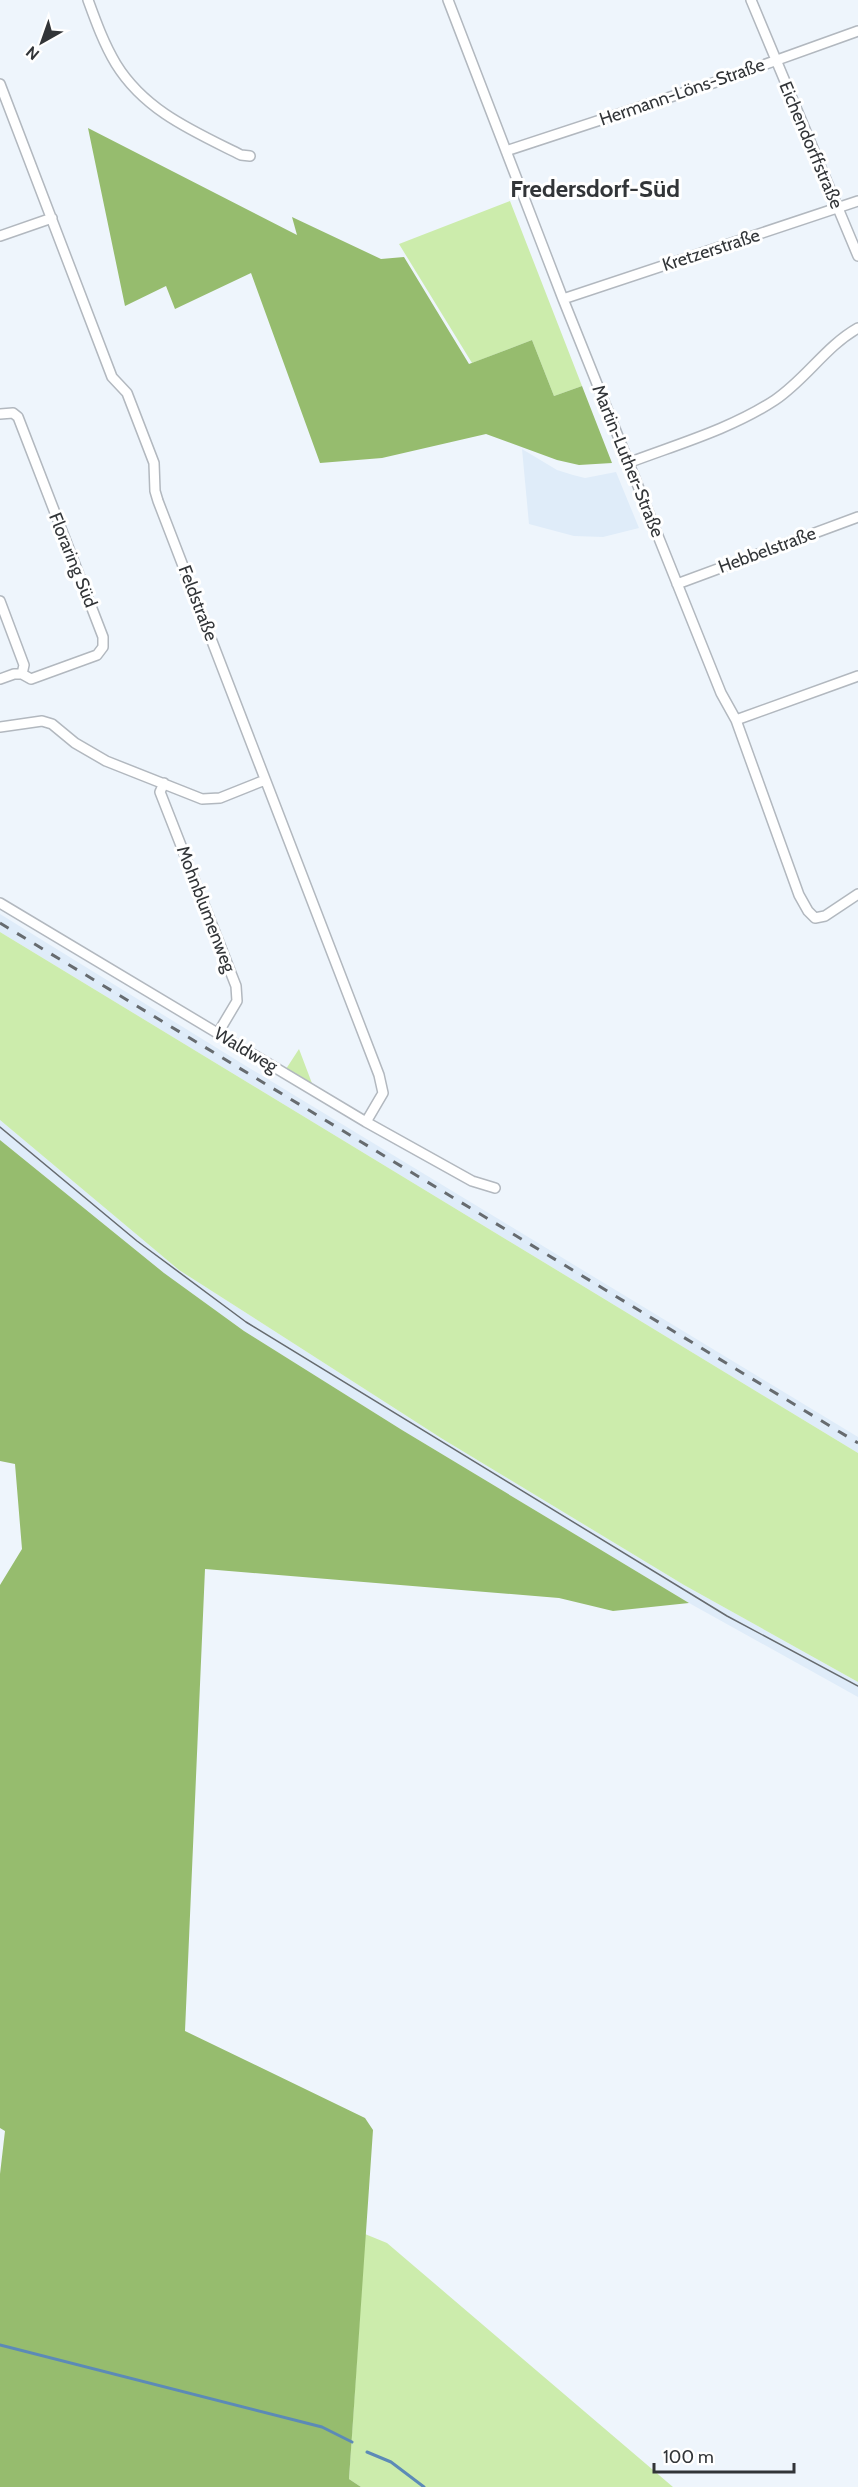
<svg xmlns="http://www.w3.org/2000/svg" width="858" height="2487" viewBox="0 0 858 2487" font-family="Cabin,sans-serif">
<rect width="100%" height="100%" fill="#eef5fc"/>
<!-- built -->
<path fill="#dfecf9" d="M522,449L557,470L573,475L585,478L616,472L639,528L603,537L574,536L529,524Z
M0,914L246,1066L858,1437V1453L0,932Z
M0,1120L179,1270L441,1438L684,1585L858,1682V1697L689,1603L402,1430L244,1331L164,1273L0,1140Z"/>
<!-- green -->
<path fill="#ccecac" d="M510,201L582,386L554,396L532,340L472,363L399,244Z
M0,932L858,1453V1682L684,1585L441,1438L179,1270L0,1120Z
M299,1049L313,1086L286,1069Z
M365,2234L387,2243L673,2487H361L349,2479Z"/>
<!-- forest -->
<path fill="#96bc6e" d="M88,128L297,235L292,217L381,259L404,257L469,364L532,340L554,396L582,386L612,463L579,465L557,460L486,434L382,458L320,463L251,273L175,309L166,286L125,306Z
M0,1140L164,1273L244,1331L402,1430L689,1603L613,1611L559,1598L205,1569L185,2031L365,2118L373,2130L349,2479L361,2487H0V2174L5,2131L0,2128V1585L22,1549L15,1464L0,1461Z"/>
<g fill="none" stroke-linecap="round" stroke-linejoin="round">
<!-- stream -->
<path stroke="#5c8ab7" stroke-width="3" d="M0,2345L322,2427L352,2442
M367,2452L391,2462L424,2487"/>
<defs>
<path id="street" d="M88,0C96,22 104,44 116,64C145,111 193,131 241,155L250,156
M448,0L563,299L721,693L736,720L799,895L808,911L815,918L825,916L858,894
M751,0L858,256
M0,84L112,377L127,393L154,463L155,491L158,501L379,1075L383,1093L366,1122
M506,151L716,82L858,31
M0,236L52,218
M563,299L858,201
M0,414L13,413L18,417L103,637V647L97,655L31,679L22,674L24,665L0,601
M628,463C678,444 731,429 775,400C806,379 826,346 858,328
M677,584L858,517
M0,679L14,674H22
M736,720L858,676
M0,727L42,721L52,724L75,743L106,761L202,799L220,798L265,780
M164,783L160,792L236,986L237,1001L218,1033
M0,903L366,1122L472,1181L495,1188"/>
</defs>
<!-- street casing -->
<use href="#street" stroke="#b2b8bf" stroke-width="12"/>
<!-- street -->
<use href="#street" stroke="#fff" stroke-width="9"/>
<!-- tram -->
<path stroke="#666b6f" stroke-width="1.5" d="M0,1127L137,1241L246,1322L727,1616L858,1686"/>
<!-- rail -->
<path stroke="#666b6f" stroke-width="3" stroke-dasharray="10 10" stroke-linecap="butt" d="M0,923L858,1443"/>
</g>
<g text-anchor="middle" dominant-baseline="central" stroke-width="6" stroke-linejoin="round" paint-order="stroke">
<!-- street labels -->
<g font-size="18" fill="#323538" stroke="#fff">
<text transform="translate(682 92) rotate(-19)">Hermann-Löns-Straße</text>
<text transform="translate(811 145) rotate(67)">Eichendorffstraße</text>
<text transform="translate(711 250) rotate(-18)">Kretzerstraße</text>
<text transform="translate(628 461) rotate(68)">Martin-Luther-Straße</text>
<text transform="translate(767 550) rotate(-20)">Hebbelstraße</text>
<text transform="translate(73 560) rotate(68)">Floraring Süd</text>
<text transform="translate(198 603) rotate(69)">Feldstraße</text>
<text transform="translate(206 909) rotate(69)">Mohnblumenweg</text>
<text transform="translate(246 1050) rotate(31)">Waldweg</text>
</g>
<!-- district labels -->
<g font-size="24" font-weight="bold" fill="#323538" stroke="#fff">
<text x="595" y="188">Fredersdorf-Süd</text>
</g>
</g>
<!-- north arrow -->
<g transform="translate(42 42) rotate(220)" stroke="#ffffff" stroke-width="4.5" paint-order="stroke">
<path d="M0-4.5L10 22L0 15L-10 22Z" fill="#323538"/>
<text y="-9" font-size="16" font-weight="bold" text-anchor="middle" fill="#323538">N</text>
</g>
<!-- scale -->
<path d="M654 2463v9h140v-9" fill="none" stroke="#323538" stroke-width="3"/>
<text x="663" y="2463" font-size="18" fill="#323538" stroke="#ffffff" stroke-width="4.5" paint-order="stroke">100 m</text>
</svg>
